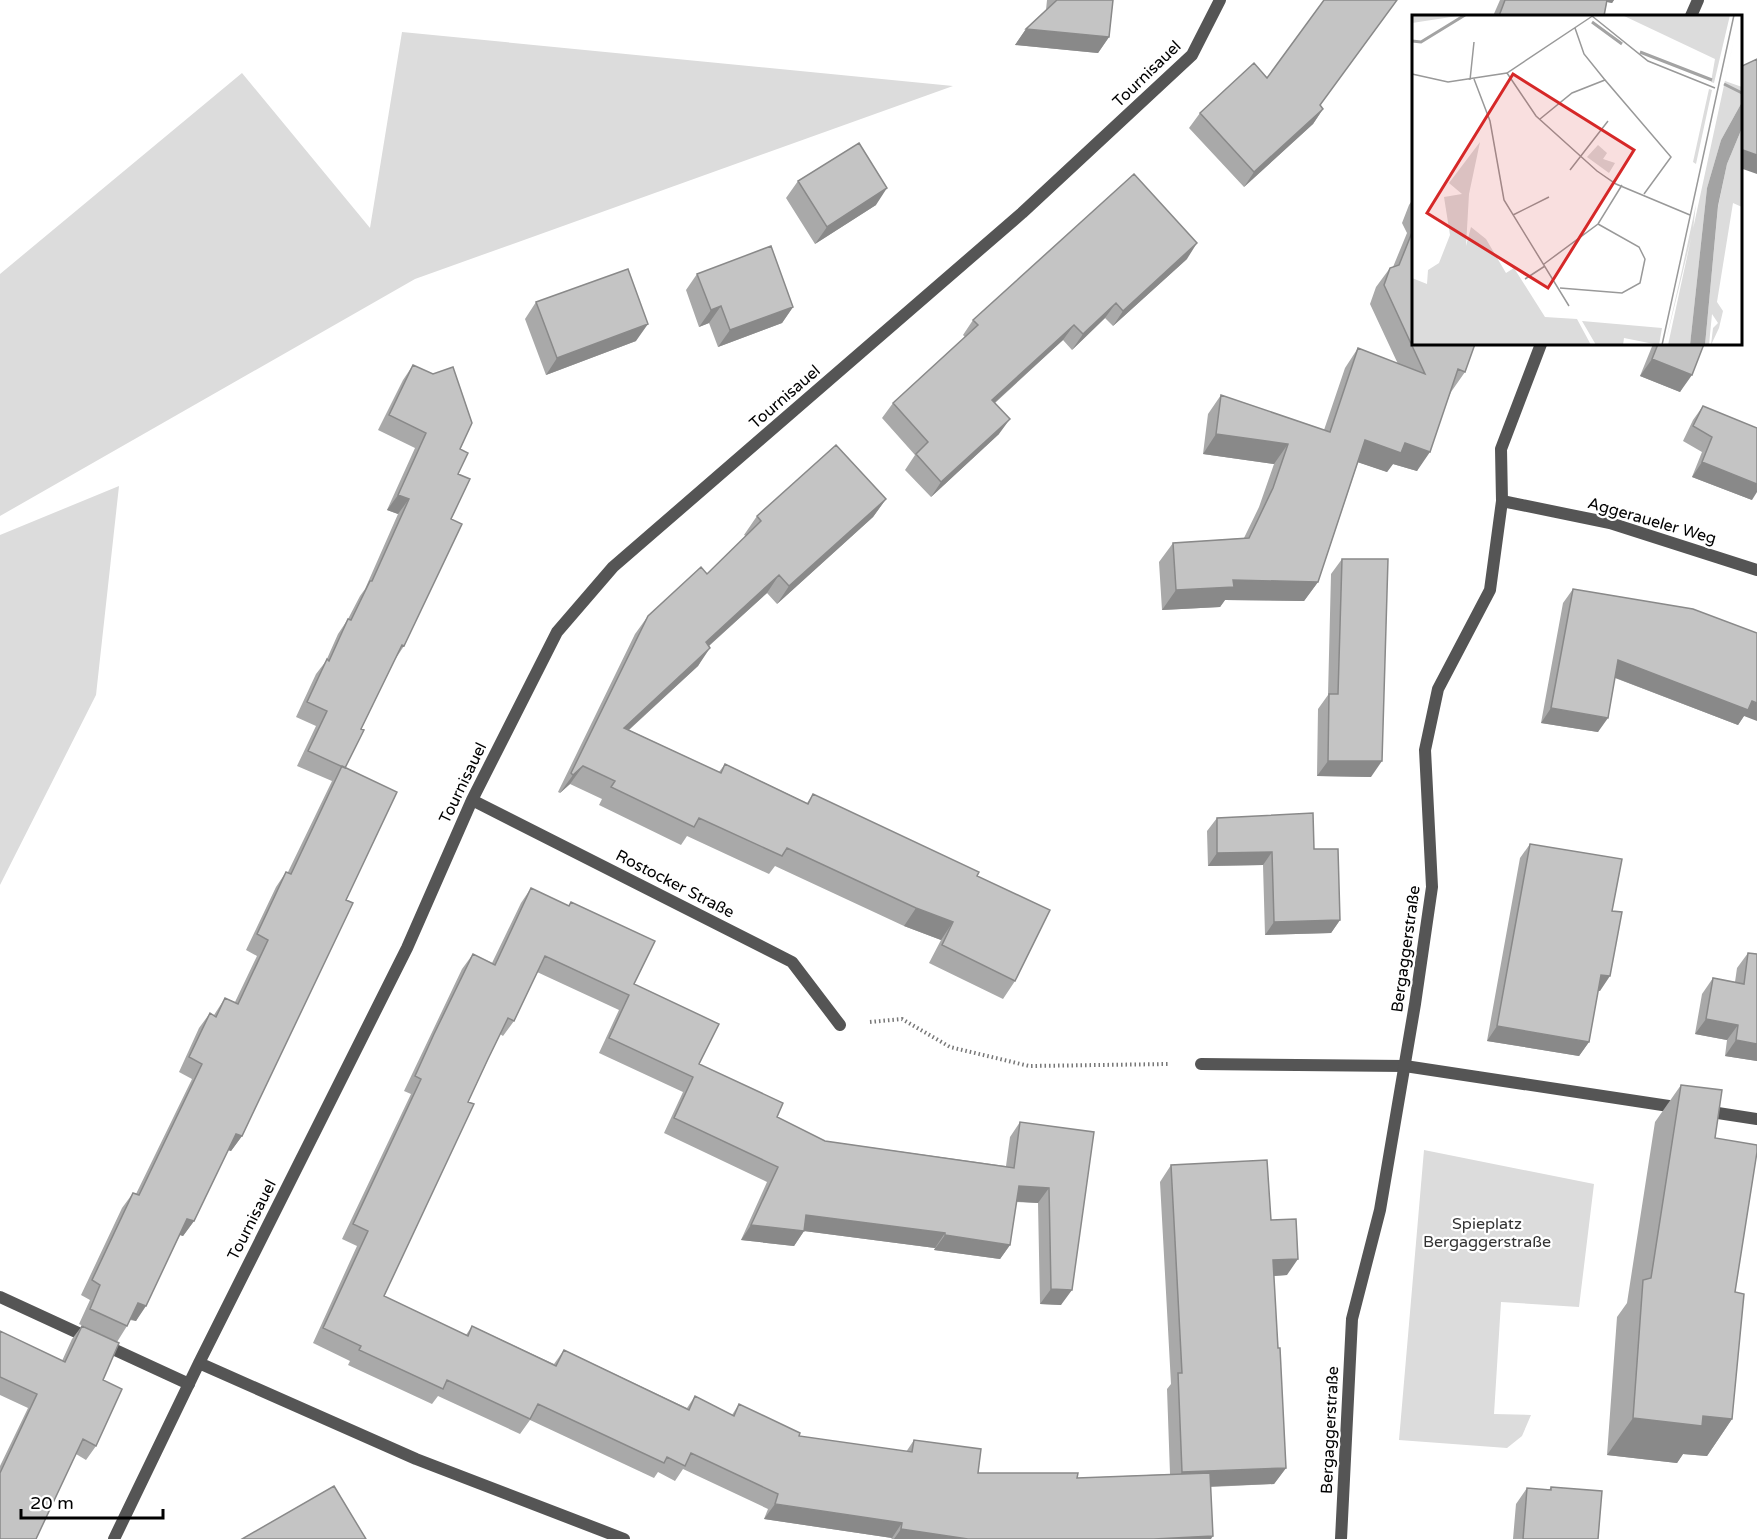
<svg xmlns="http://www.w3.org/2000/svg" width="1757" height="1539" viewBox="0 0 1757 1539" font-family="'Varela Round',sans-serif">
<rect width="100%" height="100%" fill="#fff"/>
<!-- green -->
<path fill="#dcdcdc" d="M402,32L953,86L415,279L0,516V274L242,73L370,228Z
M119,486L96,695L0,885V535Z
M1424,1150L1594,1184L1579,1307L1501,1302L1494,1414L1531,1415L1522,1436L1507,1448L1399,1440Z"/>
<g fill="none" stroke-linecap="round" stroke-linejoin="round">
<!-- path -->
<path stroke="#777" stroke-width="4" stroke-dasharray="1.5 3" stroke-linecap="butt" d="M870,1022L902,1019L950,1047L1029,1066L1170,1064"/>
<!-- lane -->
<path stroke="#555" stroke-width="12" d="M1201,1064L1405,1066L1682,1108
M1705,1111L1757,1119
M0,1297L189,1384"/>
<!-- street -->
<path stroke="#555" stroke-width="12" d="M1691,16L1698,0
M1502,501L1610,523L1757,570
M472,800L792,962L840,1025
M199,1363L416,1459L624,1539
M114,1539L199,1363L407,948L472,800L557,632L613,567L1022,213L1192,55L1220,0
M1341,1539L1352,1319L1380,1210L1415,1004L1432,887L1425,750L1438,689L1490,590L1502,501L1501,449L1541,344"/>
</g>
<!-- wall -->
<path fill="#a9a9a9" d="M1047,0H1113L1109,37L1098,53L1015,45L1026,29L1046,10Z
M1500,0H1614L1612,3L1607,2L1604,16H1493Z
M1267,78L1320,106L1323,109L1313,124L1244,187L1189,128L1200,113Z
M798,181L876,205L815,244L786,198Z
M1413,199V344L1465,372L1451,392L1417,471L1393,464L1387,472L1358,462L1318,582L1304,601L1225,600L1220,607L1162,610L1159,562L1173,543L1244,538L1259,507L1274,464L1203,454L1208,414L1221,395L1324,430L1345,368L1358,348L1398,364L1370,304L1376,287L1390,268L1393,267L1407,233L1402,223L1409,205Z
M1187,259L1113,326L1105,318L1072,350L1063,340L995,403L999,434L931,497L905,470L915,455L882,418L893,403L965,337L963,335L973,320Z
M697,274L793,307L782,323L718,347L709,323L699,327L686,290Z
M536,302L636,341L546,375L525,319Z
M1651,344H1704L1680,392L1640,376L1653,344Z
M413,365L460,449L458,474L451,519L404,646L394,661L361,729L345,768L346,900L242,1136L231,1151L228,1150L194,1221L183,1236L180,1235L136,1321L130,1320L127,1326L117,1342L79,1324L90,1300L81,1295L122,1208L133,1193L136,1194L192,1079L179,1072L199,1028L210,1013L214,1015L225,998L235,1002L257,956L246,950L276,887L286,872H288L332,781L297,766L316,726L296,717L316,674L326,661L338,634L348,619L360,596L365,589L398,514L387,510L415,448L378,430L403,380Z
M1703,406L1752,500L1692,477L1702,452L1683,441L1693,420Z
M886,499L873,517L777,604L767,593L709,646L698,666L629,730L719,772L725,764L807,803L813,794L977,876L1015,981L1003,999L929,963L941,940L904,926L775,866L769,874L687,836L681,845L599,805L602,799L570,784L560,793L558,792L635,634L648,616L707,574L746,536L744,535L757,516Z
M1342,559L1371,777L1317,776L1318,709L1328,695L1331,574Z
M1573,589L1744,716L1738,725L1615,678L1598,732L1541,723L1563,603Z
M1217,818L1314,849L1340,920L1331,933L1265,935L1263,865L1208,866L1207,831Z
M1530,844L1612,911L1600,991L1598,990L1589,1042L1579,1056L1487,1041L1520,858Z
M531,888L568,906L571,902L634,984L699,1064L777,1117L825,1141L1006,1166L1010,1137L1020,1122L1094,1132L1061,1305L1040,1304L1038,1203L1016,1202L1010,1245L1000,1259L934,1250L935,1248L804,1231L794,1246L741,1240L767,1182L664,1133L683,1092L599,1053L619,1010L537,972L514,1021L503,1036L500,1034L468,1102L384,1296L466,1335L472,1326L554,1364L564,1350L687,1408L695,1396L732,1415L739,1404L799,1436L906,1452L914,1440L978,1473L1077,1478L1170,1474L1167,1389L1171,1384L1160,1182L1171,1165L1271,1220L1287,1275L1273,1276L1286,1468L1274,1484L1211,1487V1539H891L892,1538L764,1519L768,1509L683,1469L675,1481L658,1472L654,1478L530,1420L520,1434L438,1396L432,1404L348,1365L350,1361L313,1343L357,1246L342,1239L411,1094L404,1091L424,1049L462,969L473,954L492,963L521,903Z
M1748,953L1757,954V1061L1725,1056L1727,1040L1695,1034L1702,994L1713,978L1735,982L1737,968Z
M1681,1085L1715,1138L1735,1292L1732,1419L1707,1456L1683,1454L1677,1463L1607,1455L1617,1317L1627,1303L1655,1122Z
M82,1326L103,1380L96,1446L86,1460L76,1454L0,1539V1466L28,1408L0,1395V1331L62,1361L72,1339Z
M1551,1487L1598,1539H1513L1516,1504L1527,1488L1549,1490Z"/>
<!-- shaded-wall -->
<path fill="#898989" d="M1598,0H1614L1612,3Z
M1026,29L1109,37L1098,53L1015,45Z
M1323,109L1313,124L1244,187L1254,172Z
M1743,150L1757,155V174L1740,168V151Z
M887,188L876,205L815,244L827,227Z
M1197,243L1187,259L1113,326L1123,311Z
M1116,303L1105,318L1072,350L1083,334Z
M721,306L709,323L699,327L711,310Z
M793,307L782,323L718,347L730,330Z
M648,324L636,341L546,375L557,358Z
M1074,325L1063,340L981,415L992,400Z
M1652,359L1692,375L1680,392L1640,376Z
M1010,419L999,434L931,497L941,482Z
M1216,434L1288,444L1274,464L1203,454Z
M1365,440L1405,443L1430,452L1417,471L1393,464L1387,472L1351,460Z
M1702,462L1757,484V492L1752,500L1692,477Z
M398,495L409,499L398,514L387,510Z
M886,499L873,517L777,604L789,586Z
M779,575L767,593L693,660L706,642Z
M1233,580L1318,582L1304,601L1225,600L1220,607L1162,610L1176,590Z
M710,648L698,666L611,746L624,728Z
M1618,660L1757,703V721L1744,716L1738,725L1608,675Z
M1551,708L1608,718L1598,732L1541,723Z
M1328,761H1382L1371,777L1317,776Z
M583,766L570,784L560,793L573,775Z
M1272,852L1263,865L1208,866L1217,853Z
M916,908L953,922L941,940L904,926Z
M1340,920L1331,933L1265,935L1274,922Z
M1601,975L1610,976L1600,991L1590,989Z
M1706,1019L1738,1025L1727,1040L1695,1034Z
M1497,1026L1589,1042L1579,1056L1487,1041Z
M1736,1040L1757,1044V1061L1725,1056Z
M236,1134L242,1136L231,1151L225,1149Z
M1019,1186L1049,1188L1038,1203L1008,1201Z
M806,1215L945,1233L935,1248L804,1231L794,1246L741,1240L751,1225Z
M187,1219L194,1221L183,1236L177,1234Z
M945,1235L1010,1245L1000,1259L934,1250Z
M1298,1259L1287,1275L1261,1277L1273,1260Z
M1051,1289L1072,1290L1061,1305L1040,1304Z
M138,1303L146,1306L136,1321L127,1318Z
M1703,1416L1732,1419L1707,1456L1683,1454L1677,1463L1607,1455L1633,1418Z
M1286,1468L1274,1484L1171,1488L1182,1472Z
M775,1504L902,1523L892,1538L764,1519Z
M901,1529L968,1539H894Z
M1213,1536L1211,1539H1154Z"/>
<!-- building -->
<path fill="#c4c4c4" stroke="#898989" stroke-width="1.5" d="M1057,0H1113L1109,37L1026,29Z
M1324,0H1397L1320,105L1323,109L1254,172L1200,113L1254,63L1267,78Z
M1505,0H1607L1604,16H1499Z
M1757,59V155L1743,150L1740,151V70L1742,66Z
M859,143L887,188L827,227L798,181Z
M1134,174L1197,243L1123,311L1116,303L1083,334L1074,325L992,400L1010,419L941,482L916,454L928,442L893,403L978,325L973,320Z
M1413,230V344H1475L1465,372L1458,369L1430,452L1405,443L1401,453L1365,440L1318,582L1233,580L1234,587L1176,590L1173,543L1249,538L1273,488L1288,444L1216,434L1221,395L1330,432L1358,348L1425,374L1384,285L1390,268L1399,265Z
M771,246L793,307L730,330L721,306L711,310L697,274Z
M628,269L648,324L557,358L536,302Z
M1658,344H1704L1692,375L1652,359Z
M413,365L433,374L453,367L472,423L460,449L468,453L458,474L470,479L451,519L462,524L404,646L402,645L361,729L364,730L345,768L308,751L327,711L307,702L327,659L329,661L348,619L351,620L370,581H372L409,499L398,495L426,433L389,415Z
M1703,406L1757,428V484L1702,462L1712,437L1693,426Z
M836,445L886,499L789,586L779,575L706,642L710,648L624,728L721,773L725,764L808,804L813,794L979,872L977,876L1050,910L1015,981L942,945L953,922L916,908L787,848L782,856L699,818L694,827L611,787L615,781L583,766L573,775L571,773L648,616L701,567L707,574L761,521L757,516Z
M1342,559H1388L1382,761H1328L1329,694H1338Z
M1573,589L1693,609L1757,633V703L1752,701L1748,710L1618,660L1608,718L1551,708Z
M342,766L397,792L346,900L353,903L242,1136L236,1134L194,1221L187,1219L146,1306L138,1303L127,1326L90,1309L100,1285L92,1280L133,1193L139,1195L202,1064L189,1057L210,1013L216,1017L225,998L238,1004L268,940L257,934L286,872L291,874Z
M1313,813L1314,849H1338L1340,920L1274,922L1272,852L1217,853V818Z
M1530,844L1622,859L1612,911L1622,912L1610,976L1601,975L1589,1042L1497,1026Z
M531,888L569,906L571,902L655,941L634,984L719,1024L699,1064L783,1103L777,1117L825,1141L1014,1168L1020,1122L1094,1132L1072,1290L1051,1289L1049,1188L1019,1186L1010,1245L945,1235V1233L806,1215L804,1231L751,1225L778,1167L674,1118L693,1077L609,1038L629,995L545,956L514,1021L508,1018L488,1059L468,1102L474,1104L384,1296L468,1336L472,1326L556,1366L564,1350L689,1410L695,1396L734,1416L739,1404L800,1433L799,1436L912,1452L914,1440L981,1449L978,1473H1078L1077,1478L1210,1473L1213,1536L1154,1539H968L901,1529L902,1523L775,1504L778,1494L691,1453L685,1466L667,1457L664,1463L538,1404L530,1419L447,1380L443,1389L359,1350L361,1346L323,1328L368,1231L353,1224L421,1079L415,1076L434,1034L473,954L495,965Z
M1748,953L1757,954V1044L1736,1040L1738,1025L1706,1019L1713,978L1744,984Z
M1681,1085L1722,1090L1715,1138L1757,1145V1152L1735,1292L1744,1294L1732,1419L1703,1416L1702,1426L1633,1418L1643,1280L1651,1278Z
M1267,1160L1271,1220L1296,1219L1298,1259L1273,1260L1278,1348H1280L1286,1468L1182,1472L1178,1373H1182L1171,1165Z
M82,1326L119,1343L103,1380L122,1389L96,1446L83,1439L36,1539H0V1473L37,1394L0,1377V1331L65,1362Z
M334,1486L366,1539H242Z
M1551,1487L1602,1491L1598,1539H1523L1527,1488L1551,1490Z"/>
<g text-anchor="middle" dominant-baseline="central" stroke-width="4.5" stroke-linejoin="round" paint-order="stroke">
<!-- street labels -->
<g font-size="16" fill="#000" stroke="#fff">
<text transform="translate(1147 74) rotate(-44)">Tournisauel</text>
<text transform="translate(785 397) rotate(-41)">Tournisauel</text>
<text transform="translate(1652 521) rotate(16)">Aggeraueler Weg</text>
<text transform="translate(463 783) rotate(-64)">Tournisauel</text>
<text transform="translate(675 884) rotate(27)">Rostocker Straße</text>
<text transform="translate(1406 949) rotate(-82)">Bergaggerstraße</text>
<text transform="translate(252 1220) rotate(-63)">Tournisauel</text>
<text transform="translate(1330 1430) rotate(-87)">Bergaggerstraße</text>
</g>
<!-- park labels -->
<g font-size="16" fill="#333" stroke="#fff">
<text x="1487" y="1224">Spieplatz<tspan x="1487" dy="18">Bergaggerstraße</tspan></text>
</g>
</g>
<!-- overview -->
<g transform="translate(1412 15)">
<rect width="330" height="330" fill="#fff"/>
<path d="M0,0H52L0,8ZM210,0H318L302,68L299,67L303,44ZM325,10L313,66L330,72V87L309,125L295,173L278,330H256ZM297,74L300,75L284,149L281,147ZM330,113V192L321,188L305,287L311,296L307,313L299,330L301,313L306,308L300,299L297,330H293L306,192L315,149ZM68,127L57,179L54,231L59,212L74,224L94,258L102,253L133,302L165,304L179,330H0V263L15,269L16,255L27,248L38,220L32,182L50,179L37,168ZM186,130L195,138L191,144L203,148L197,158L175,142ZM284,189L281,215L253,330L270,255ZM170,306L250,313L247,330L212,323L211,330H184Z" fill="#dcdcdc"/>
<path d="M330,87V113L315,149L306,191L293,330H278L295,173L309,125Z" fill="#a3a3a3"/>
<path fill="none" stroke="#a3a3a3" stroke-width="3" d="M180,7L210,29M0,26L9,27L53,0M228,37L300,65M312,69L330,78"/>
<path fill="none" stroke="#999" stroke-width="1.5" d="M180,1L236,46L303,73M163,13L172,39L193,65M95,58L124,101L185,156L204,169L278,200M0,59L36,67L95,58L182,0M62,64L78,106L92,185L157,291M58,65L62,27M128,104L160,78L193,65L259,142L232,179M158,155L196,106M101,200L137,182M132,249L186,209L210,170M113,264L133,251M148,273L210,278L228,268L233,244L227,232L186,209M250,330L322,0"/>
<path fill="#d62828" fill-opacity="0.15" stroke="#d62828" stroke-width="3" d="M101,59L222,135L136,273L15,198Z"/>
<rect width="330" height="330" fill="none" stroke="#000" stroke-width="3"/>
</g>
<!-- scale -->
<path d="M21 1509v9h142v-9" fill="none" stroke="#000000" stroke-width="3"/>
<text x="30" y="1509" font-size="18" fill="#000000" stroke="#ffffff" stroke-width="4.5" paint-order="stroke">20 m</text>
</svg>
